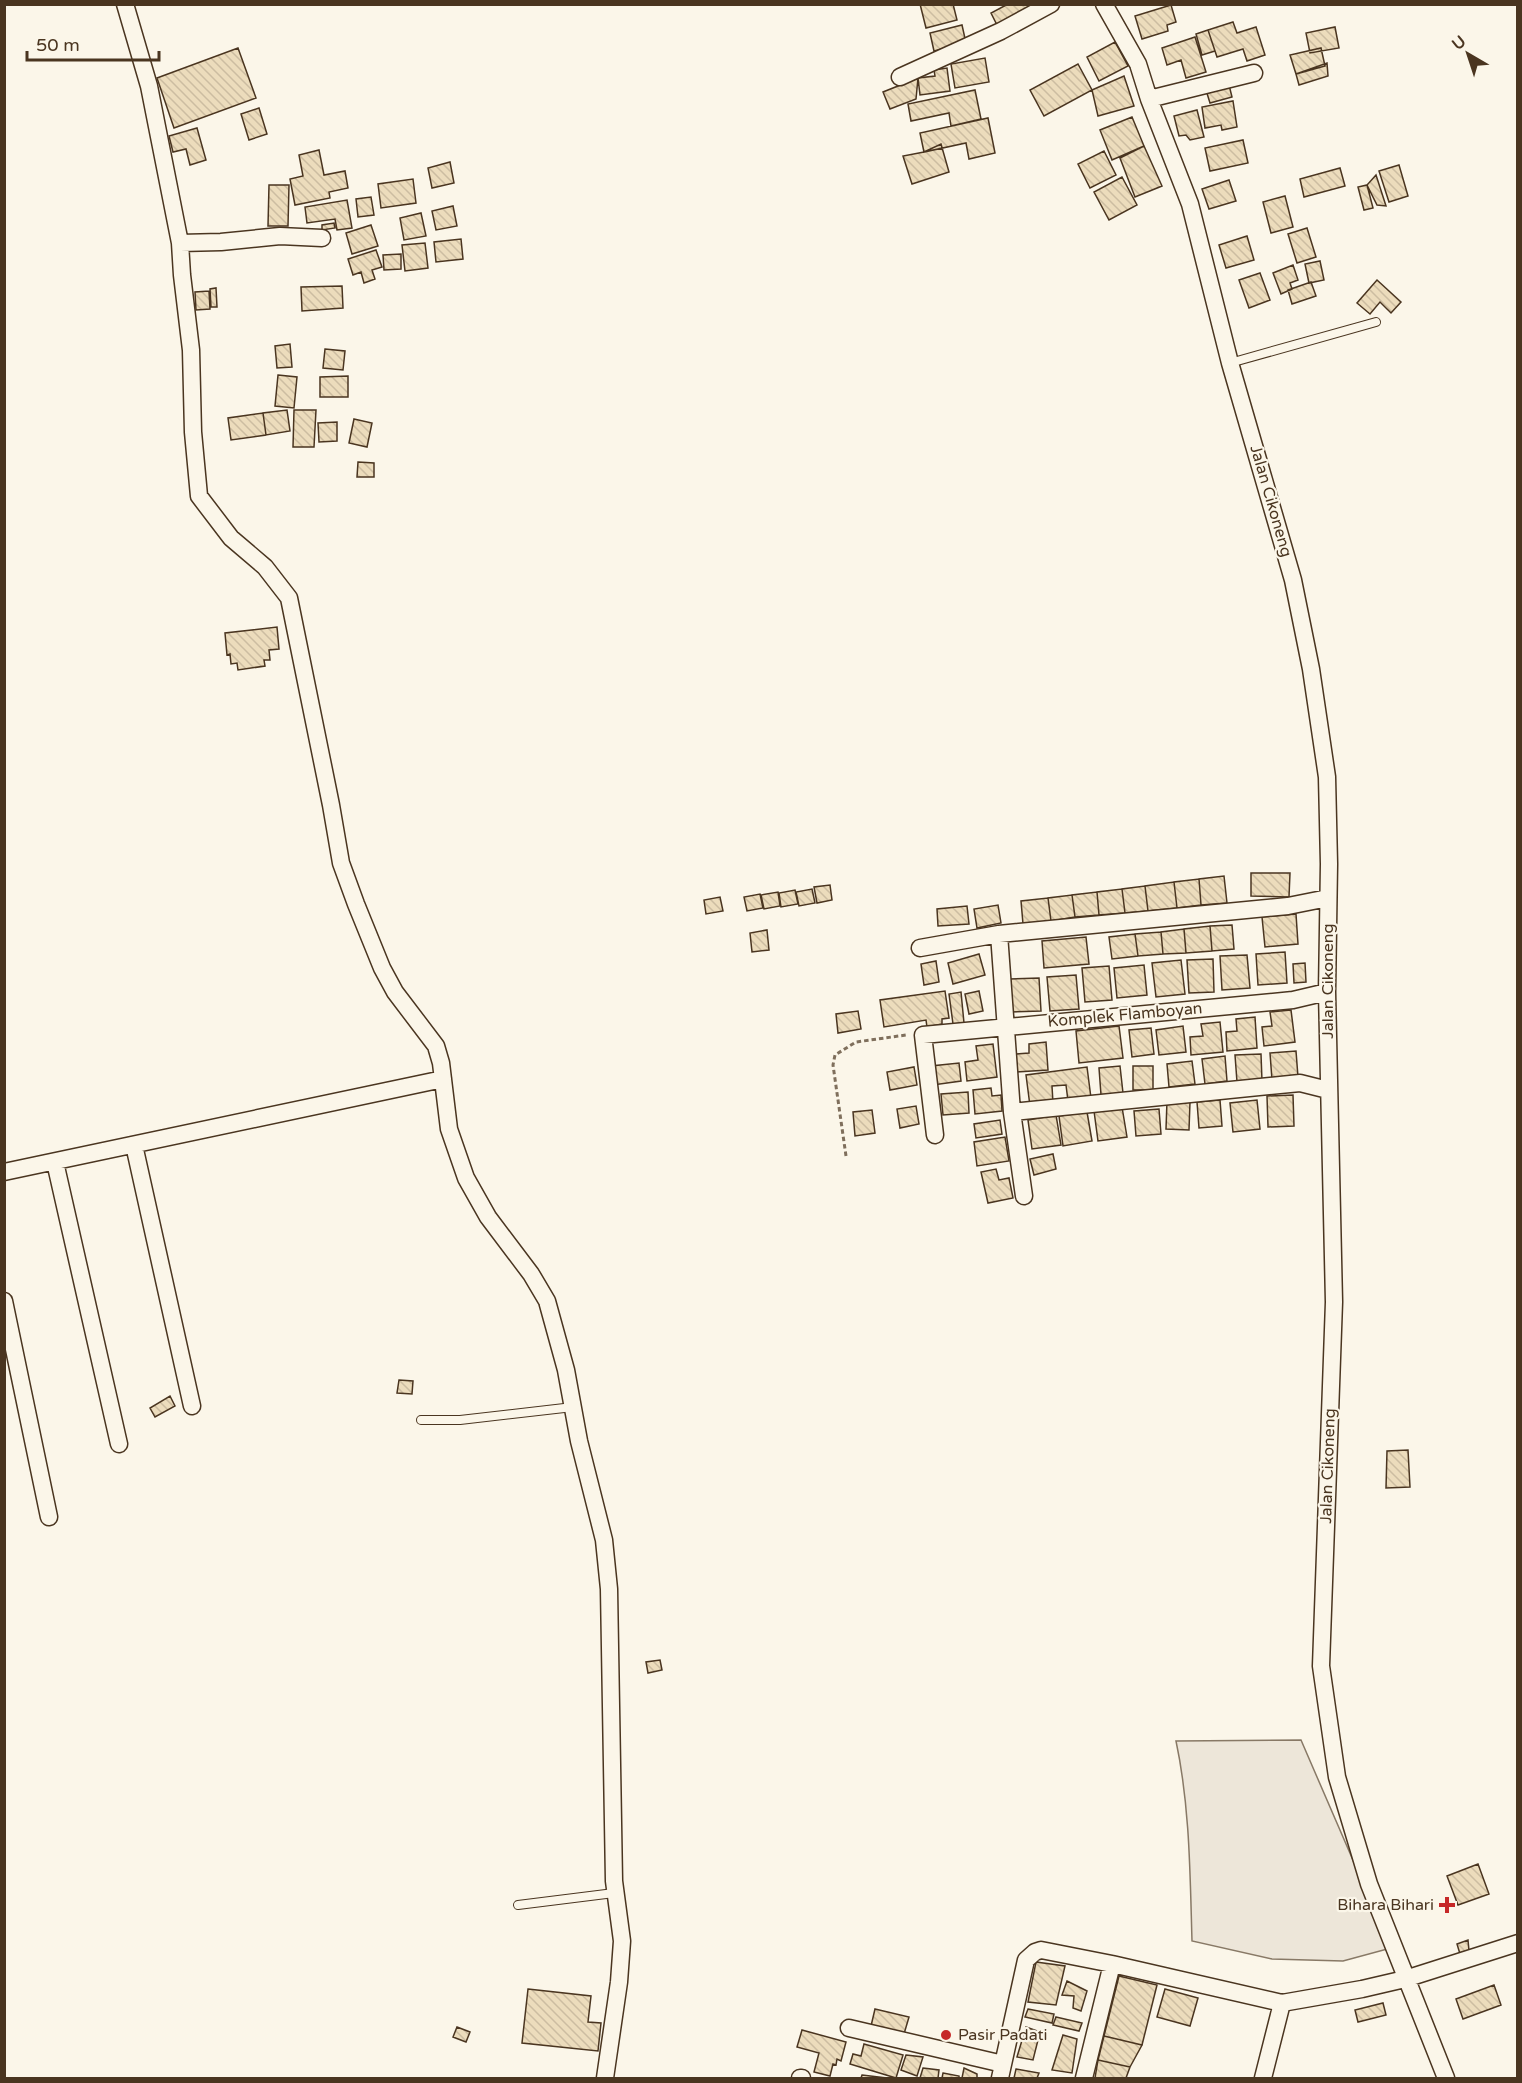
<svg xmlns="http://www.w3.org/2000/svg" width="1522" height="2083" viewBox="0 0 1522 2083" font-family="'Varela Round',sans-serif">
<defs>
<pattern id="building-back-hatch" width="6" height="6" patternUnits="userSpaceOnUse" patternTransform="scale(1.5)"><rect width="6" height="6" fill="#ecdcbc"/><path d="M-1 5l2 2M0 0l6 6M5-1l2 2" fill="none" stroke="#ccbda1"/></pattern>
</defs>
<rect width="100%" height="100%" fill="#fbf6e9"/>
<!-- green -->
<path fill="#ede6d9" stroke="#887966" stroke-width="1.5" d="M1301,1740L1391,1948L1343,1961L1272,1959L1192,1941C1190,1874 1190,1807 1176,1741Z"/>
<!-- building -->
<path fill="url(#building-back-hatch)" stroke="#4a3520" stroke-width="1.5" d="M920,4H953L957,20L926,28Z
M1008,4H1028L1032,11L999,29L991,13Z
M1171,5L1176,22L1167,25L1168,31L1142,39L1135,16Z
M1233,22L1237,33L1256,27L1265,55L1247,61L1243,49L1217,57L1208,30Z
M962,25L966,43L934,51L930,33Z
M1335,27L1339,48L1310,53L1306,33Z
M1208,30L1215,51L1202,55L1196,34Z
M1195,37L1206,72L1186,78L1181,60L1167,65L1162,48Z
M1115,42L1128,66L1099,81L1087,57Z
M238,48L256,98L174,128L157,78Z
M1321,48L1325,66L1296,74L1290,55Z
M985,58L989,82L955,88L951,64Z
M1327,63L1328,76L1299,85L1296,74Z
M1078,64L1092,90L1044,116L1030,90Z
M947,68L950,91L920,95L918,78L935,76L934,70Z
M1124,76L1134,106L1098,116L1092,90Z
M918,78L916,99L890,109L883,92Z
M1229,85L1232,97L1210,103L1206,90Z
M975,90L981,119L951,126L949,113L911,121L908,104Z
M1233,101L1237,127L1222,130L1221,125L1205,128L1202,107Z
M259,108L267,134L249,140L241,114Z
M1197,110L1204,137L1190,140L1186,135L1179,136L1174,116Z
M1132,117L1144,146L1112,160L1100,130Z
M988,118L995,153L969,159L966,143L924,152L920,133Z
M197,128L206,160L190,165L186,149L173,152L169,136Z
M1243,140L1248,163L1210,171L1205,148Z
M941,144L949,172L912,184L903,156L924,152Z
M1144,146L1162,186L1135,197L1120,158Z
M319,150L324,175L345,171L348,188L329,192L330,198L295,205L290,179L303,176L299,155Z
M1104,151L1116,175L1090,188L1078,164Z
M450,162L454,183L432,188L428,168Z
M1399,165L1408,196L1389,202L1379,171Z
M1340,168L1345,186L1304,197L1300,179Z
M1376,175L1386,206L1377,205L1367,185Z
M1122,177L1137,205L1109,220L1094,192Z
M413,179L416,203L381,208L378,184Z
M1229,180L1236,201L1209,209L1202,189Z
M269,185H289L288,226H268Z
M1367,185L1373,208L1364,210L1358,187Z
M1285,196L1293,227L1271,233L1263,202Z
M371,197L374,215L358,217L356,199Z
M347,200L352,228L337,230L335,219L307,223L305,207Z
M453,206L457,226L436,230L432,211Z
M421,213L426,236L404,240L400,218Z
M334,223L335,228L322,230V225Z
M371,225L378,246L352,254L346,233Z
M1307,228L1316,257L1297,263L1288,234Z
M1247,236L1254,260L1226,268L1219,245Z
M461,239L463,259L436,262L434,242Z
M425,243L428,268L405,271L402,245Z
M376,250L382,267L372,270L375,279L364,283L361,272L353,275L348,259Z
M401,254V269L384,270L383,255Z
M1320,261L1324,280L1309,283L1305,264Z
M1293,265L1298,280L1290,283L1292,289L1281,294L1273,273Z
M1260,273L1270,300L1249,308L1239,280Z
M1377,280L1401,302L1391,313L1380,302L1370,314L1357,303Z
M1311,282L1316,296L1292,304L1288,290Z
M342,286L343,308L302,311L301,287Z
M216,288L217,307H211L210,289Z
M209,291L210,309L196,310L195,292Z
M290,344L292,367L277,368L275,346Z
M325,349L345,351L343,370L323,368Z
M278,375L297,377L294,408L275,406Z
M348,376V397H320V377Z
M287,410L290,431L266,435L263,413Z
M294,410H316L314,447H293Z
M263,413L266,435L231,440L228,418Z
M354,419L372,423L367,447L349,443Z
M337,422V441L319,442L318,423Z
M358,462L374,463V477H357Z
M277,627L279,649L269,650L270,660H264L265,666L238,670L237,663L231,664L230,654L227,655L225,633Z
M1251,873H1290L1289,897L1251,896Z
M1224,876L1227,903L1201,905L1199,879Z
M1199,879L1201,905L1177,908L1174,882Z
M1174,882L1177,908L1148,911L1145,886Z
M830,885L832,900L817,903L814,887Z
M1145,886L1148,911L1125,913L1122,889Z
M812,889L815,903L799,906L796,892Z
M1122,889L1125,913L1099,915L1097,892Z
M795,890L798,904L781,907L779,893Z
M778,892L780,906L764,909L761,895Z
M1097,892L1099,915L1075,917L1072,895Z
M760,894L763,908L747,911L744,897Z
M1072,895L1075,917L1051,921L1048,898Z
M720,897L723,911L706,914L704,900Z
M1048,898L1051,921L1023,924L1021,901Z
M998,905L1001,923L977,928L974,909Z
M967,906L969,924L938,926L937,909Z
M1296,914L1298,944L1265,947L1262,917Z
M1232,925L1234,949L1212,951L1210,926Z
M1210,926L1212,951L1186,953L1184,929Z
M1184,929L1186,953L1163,954L1161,932Z
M767,930L769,950L752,952L750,933Z
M1161,932L1163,954L1138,956L1135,934Z
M1135,934L1138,956L1112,959L1109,937Z
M1086,937L1089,964L1044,968L1042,941Z
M1285,952L1287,983L1258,985L1256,954Z
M979,954L985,975L953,984L948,963Z
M1247,955L1250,988L1222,990L1220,956Z
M1213,959L1214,992L1189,993L1187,960Z
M1181,960L1185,994L1156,997L1152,963Z
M936,961L939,982L924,985L921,964Z
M1305,963L1306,982L1294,983L1293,964Z
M1144,965L1147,995L1117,998L1114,968Z
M1109,966L1112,1000L1085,1002L1082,968Z
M1076,975L1079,1009L1050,1011L1047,977Z
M1039,978L1041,1011L1010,1012L1009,979Z
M945,991L949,1018L942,1019V1024L927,1027L926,1020L884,1027L880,1000Z
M979,991L983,1011L969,1014L965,994Z
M961,992L964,1023L953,1024L949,994Z
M1291,1010L1295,1042L1264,1046L1262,1027L1272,1026L1270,1012Z
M858,1011L861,1029L838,1033L836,1014Z
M1255,1017L1257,1048L1227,1051L1226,1032L1237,1031L1236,1019Z
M1220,1022L1223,1052L1191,1055L1190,1037L1203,1036L1201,1024Z
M1119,1026L1123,1058L1079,1063L1076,1031Z
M1183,1026L1186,1052L1159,1055L1156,1030Z
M1151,1028L1154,1054L1132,1057L1129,1030Z
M1046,1042L1048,1070L1016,1072L1015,1054L1029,1053V1044Z
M993,1044L997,1077L967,1081L965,1062L978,1060L976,1046Z
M1296,1051L1298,1077L1272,1080L1270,1053Z
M1261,1054L1262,1081L1237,1082L1235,1055Z
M1225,1056L1227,1081L1205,1084L1202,1059Z
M1192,1061L1195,1084L1169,1087L1167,1064Z
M959,1063L961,1081L933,1085L931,1066Z
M1120,1066L1123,1093L1101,1095L1099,1068Z
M1133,1066H1153V1090H1133Z
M914,1067L917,1085L890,1090L887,1072Z
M1087,1067L1091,1098L1068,1101L1066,1085L1052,1086L1053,1103L1030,1106L1026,1075Z
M991,1088L992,1096L1001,1095L1002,1111L975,1114L973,1090Z
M968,1092L969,1113L943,1115L941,1094Z
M1293,1095L1294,1126L1268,1127L1267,1096Z
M1220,1100L1222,1126L1199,1128L1197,1102Z
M1257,1100L1260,1129L1233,1132L1230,1103Z
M1167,1101L1190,1102L1189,1130L1166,1129Z
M916,1106L919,1124L900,1128L897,1109Z
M1122,1107L1127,1137L1098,1141L1094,1111Z
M1159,1109L1161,1134L1136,1136L1134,1111Z
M872,1110L875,1133L855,1136L853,1112Z
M1087,1112L1092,1141L1063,1146L1059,1116Z
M1056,1115L1061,1145L1032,1149L1028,1120Z
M1000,1120L1002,1134L976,1138L974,1124Z
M1005,1137L1009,1161L977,1166L974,1142Z
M1053,1154L1056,1169L1034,1175L1030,1159Z
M996,1169L999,1180L1009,1178L1013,1198L988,1203L981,1172Z
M399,1380L413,1381L412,1394L397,1393Z
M170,1396L175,1406L155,1417L150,1408Z
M1408,1450L1410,1487L1386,1488L1387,1451Z
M660,1660L662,1670L648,1673L646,1662Z
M1478,1864L1489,1894L1458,1905L1447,1876Z
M1468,1940L1469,1951L1460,1954L1457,1944Z
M1036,1962L1065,1966L1056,2005L1028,2002Z
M1119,1976L1157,1985L1142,2045L1104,2036Z
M1067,1981L1087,1991L1081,2011L1073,2008L1074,1996L1062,1995Z
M1494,1985L1501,2005L1463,2019L1456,1999Z
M528,1989L591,1996L588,2022L601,2023L598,2051L522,2043Z
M1165,1989L1198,1998L1190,2026L1157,2017Z
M1383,2003L1386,2015L1358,2022L1355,2010Z
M875,2009L909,2017L904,2034L871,2026Z
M1028,2009L1054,2014L1052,2023L1025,2017Z
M1056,2017L1082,2023L1079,2031L1053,2025Z
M457,2027L470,2032L466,2042L453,2037Z
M1026,2027L1040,2032L1033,2060L1017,2057Z
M802,2030L846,2042L841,2061L837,2059L836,2065L833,2064L830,2076L814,2072L819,2053L797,2047Z
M1063,2035L1077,2039L1072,2073L1052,2070Z
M1104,2036L1142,2045L1130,2067L1098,2060Z
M864,2044L903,2055L896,2078L850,2064L853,2054L861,2056Z
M906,2055L923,2057L917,2076L901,2070Z
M1098,2060L1130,2067L1126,2078H1095Z
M923,2068L939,2070L938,2078H920Z
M964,2068L977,2074V2078H962Z
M1016,2069L1039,2073L1037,2078H1014Z
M943,2073L959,2076V2078H942Z
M862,2075L887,2078H861Z"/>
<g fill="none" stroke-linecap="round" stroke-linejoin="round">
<defs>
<path id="lane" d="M1230,363L1376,322
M421,1420H460L573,1407
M518,1905L614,1893"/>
<path id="street" d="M125,4L149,86L180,243L182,275L191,350L193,432L199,496L231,538L265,567L289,598L331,805L341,863L356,904L382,968L395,992L436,1046L441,1063L449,1129L466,1178L488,1217L531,1274L547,1301L566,1370L579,1441L604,1540L609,1589L614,1881L622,1941L619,1982L605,2078
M1104,4L1138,64L1149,99L1190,204L1230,363L1293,580L1311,669L1327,777L1329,864L1327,992L1334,1302L1321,1666L1337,1777L1369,1884L1446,2078
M900,77L1001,31L1051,4
M1149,99L1254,73
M180,243L221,242L280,236L322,238
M999,934L1012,1112L1024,1196
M920,948L999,934L1288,906L1328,898
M1012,1112L1300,1083L1328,1090
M935,1135L923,1035L1293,1000L1327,992
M134,1145L192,1406
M55,1162L119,1444
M4,1172L443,1079
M4,1301L49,1517
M849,2028L1003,2064
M800,2078H802
M1000,2078L1026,1960L1035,1952L1041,1950L1112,1964L1282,2003
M1084,2078L1112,1964
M1263,2078L1282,2003L1362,1989L1405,1979L1518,1943"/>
</defs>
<!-- lane casing -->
<use href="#lane" stroke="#4a3520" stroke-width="10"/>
<!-- street casing -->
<use href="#street" stroke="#4a3520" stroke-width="19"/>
<!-- path -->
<path stroke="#7f6f5c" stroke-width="3" stroke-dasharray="4.5 3" stroke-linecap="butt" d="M846,1156L833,1065L835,1055L856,1042L906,1035"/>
<!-- lane -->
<use href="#lane" stroke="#fbf6e9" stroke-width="8"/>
<!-- street -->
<use href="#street" stroke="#fbf6e9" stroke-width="16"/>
</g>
<!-- markers -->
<g fill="#c62828" stroke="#fbf6e9" stroke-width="2">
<path d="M1444 1896h6v6h6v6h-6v6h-6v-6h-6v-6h6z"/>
<circle cx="946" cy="2035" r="6"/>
</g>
<g text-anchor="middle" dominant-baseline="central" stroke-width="4.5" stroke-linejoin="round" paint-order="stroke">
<!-- street labels -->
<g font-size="16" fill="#4a3520" stroke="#fbf6e9">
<text transform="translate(1271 501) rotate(74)">Jalan Cikoneng</text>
<text transform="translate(1328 981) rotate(-90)">Jalan Cikoneng</text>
<text transform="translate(1125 1015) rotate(-5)">Komplek Flamboyan</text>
<text transform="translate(1328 1466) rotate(-88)">Jalan Cikoneng</text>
</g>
<!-- poi labels -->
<g font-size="16" fill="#4a3520" stroke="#fbf6e9" text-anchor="end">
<text x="1434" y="1905">Bihara Bihari</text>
<text x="958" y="2035" text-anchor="start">Pasir Padati</text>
</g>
</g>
<!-- border -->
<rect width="1522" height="2083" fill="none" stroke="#4a3520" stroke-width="12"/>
<!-- north arrow -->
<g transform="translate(1468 54) rotate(321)" stroke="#fbf6e9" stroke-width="4.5" paint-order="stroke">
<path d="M0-4.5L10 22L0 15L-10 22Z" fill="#4a3520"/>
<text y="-9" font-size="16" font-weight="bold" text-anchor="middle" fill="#4a3520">U</text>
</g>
<!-- scale -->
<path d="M27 51v9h132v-9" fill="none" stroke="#4a3520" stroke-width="3"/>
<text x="36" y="51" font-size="18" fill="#4a3520" stroke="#fbf6e9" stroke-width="4.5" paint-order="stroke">50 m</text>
</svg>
